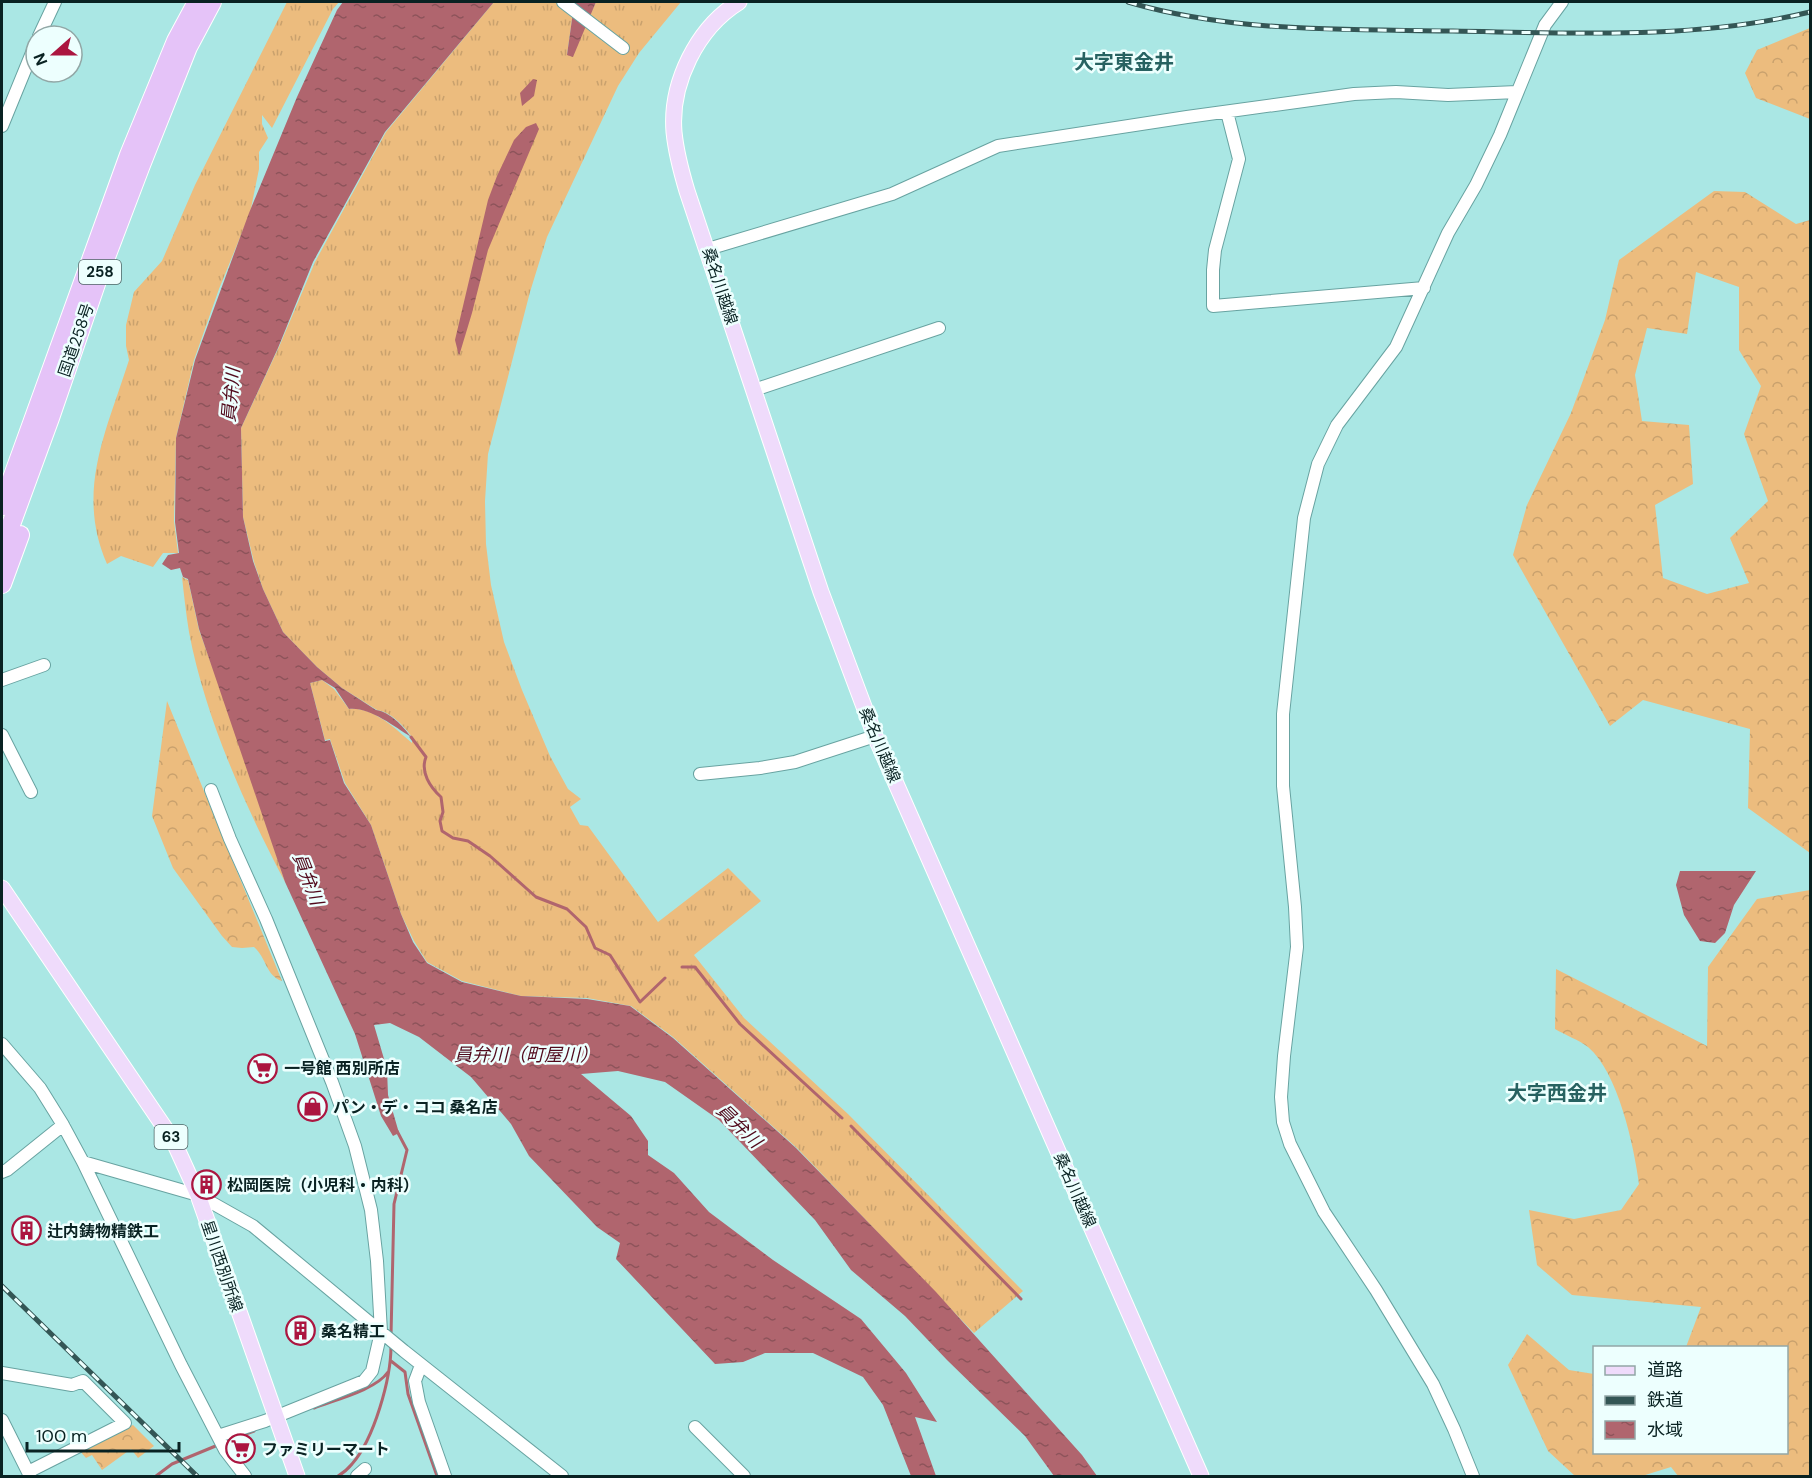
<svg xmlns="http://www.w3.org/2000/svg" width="1812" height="1478" viewBox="0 0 1812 1478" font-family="'DM Sans','Noto Sans JP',sans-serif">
<defs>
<pattern id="grass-tufts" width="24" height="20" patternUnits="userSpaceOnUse" patternTransform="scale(1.5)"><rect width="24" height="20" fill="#ecbc7e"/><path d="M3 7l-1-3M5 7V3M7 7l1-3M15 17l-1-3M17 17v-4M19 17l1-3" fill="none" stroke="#c9a16d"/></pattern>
<pattern id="forest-crowns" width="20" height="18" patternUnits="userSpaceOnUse" patternTransform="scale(1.5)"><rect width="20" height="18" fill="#ecbc7e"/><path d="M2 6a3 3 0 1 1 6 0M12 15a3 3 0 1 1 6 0" fill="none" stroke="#c9a16d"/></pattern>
<pattern id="water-ripples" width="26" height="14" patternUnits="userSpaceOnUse" patternTransform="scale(1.5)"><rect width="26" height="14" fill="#b0656e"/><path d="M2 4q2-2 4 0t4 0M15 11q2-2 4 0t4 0" fill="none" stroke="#8d535a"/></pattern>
</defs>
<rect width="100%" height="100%" fill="#aae7e4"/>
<!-- grass -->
<path fill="url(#grass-tufts)" d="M287,2H339L333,9L272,128L262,115V124L268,138L259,152V169L250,213L219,289L194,360L176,438L174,521L178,553H163L153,567L121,556L107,564C75,491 107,430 129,360L126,346V325L134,292L162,261L195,185Z
M494,2H572L574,5L567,55L582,33L596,2H681L639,53L618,86L547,237L530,292L488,454L485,501L486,544L491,585L504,642L522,690L550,756L568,789L581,799L570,807L580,825L588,826L658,922L728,868L761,901L694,955L744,1018L848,1114L1023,1291L974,1333L797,1148L673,1037L631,1006L587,998L521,996L462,981L427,962L414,941L401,914L371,825L345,783L330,739L325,740L310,683L322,680L334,689L349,709C372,706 395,728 412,743V737C404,726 391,712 377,710L342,688L317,667L283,632L263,589L254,562L243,517L241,428L279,347L315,262L386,132Z
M182,577L188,580L199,630L240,743L285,882C245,806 205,717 189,632C186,614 184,595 182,577Z"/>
<!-- forest -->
<path fill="url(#forest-crowns)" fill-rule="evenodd" d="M1810,28V119L1756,98L1745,73L1757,50Z
M1714,191L1745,192L1796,224L1810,220V853L1748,808L1750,729L1643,700L1610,726L1513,555L1527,505L1571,413L1605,320L1619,260ZM1696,272L1739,287V350L1761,386L1744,434L1768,501L1730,538L1749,583L1707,594L1663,578L1655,505L1693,484L1689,425L1642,421L1635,375L1647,328L1687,334Z
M167,701L282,981C266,976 266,957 254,947L242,948L232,947L222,936L173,868L152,816Z
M1810,890V1476H1678L1671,1467L1642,1476H1575L1548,1451L1508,1365L1527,1334L1569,1370L1594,1374V1452H1786V1348L1686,1347L1701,1307L1572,1295L1537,1265L1529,1210L1574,1219L1621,1210L1639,1184C1634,1146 1618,1072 1588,1047C1579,1040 1565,1035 1555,1029L1556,969L1707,1046L1708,967L1757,899Z
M133,1425L154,1446L138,1458L131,1449L102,1470L92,1455L86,1458L78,1449Z"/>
<!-- water -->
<path fill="url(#water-ripples)" d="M343,2H494L385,132L313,262L278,348L241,428L243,517L253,561L263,589L283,632L317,667L342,688L376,710C390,712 403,726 411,737C393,726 370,707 349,709L335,688L322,680L310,683L325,741L330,740L344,783L371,825L401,914L413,942L427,963L462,982L521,996L587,999L630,1006L673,1038L796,1148L936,1292L1082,1455L1097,1476H1054L1025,1436L947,1360L905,1316L851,1270L815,1220L719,1120L665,1082L618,1071L581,1074L631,1116L648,1141V1155L674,1173L709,1212L773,1260L861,1319L906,1373L937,1422L915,1417L936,1476H911L883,1405L863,1377L813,1353H765L743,1362L715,1364L616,1259L620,1243L597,1227L529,1156L511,1124L471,1077L419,1037L390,1023L374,1025L387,1069L388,1095L399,1133L393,1136L381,1116L355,1034L285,882L199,629L188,579L183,577L180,568L171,570L162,564L168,555L179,553L175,522L176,438L195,360L249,213L297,97L337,10Z
M573,2H596L573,57L567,55L574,5Z
M533,79L537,80L534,96L522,106L520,93Z
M536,123L539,129L488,250L472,313L459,356L455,340L488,200L497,176L514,140L526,127Z
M1680,871H1756L1734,905L1725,933L1715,943L1700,941L1684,915L1676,885Z"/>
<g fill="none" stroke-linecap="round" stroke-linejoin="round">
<!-- stream -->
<path stroke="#b0656e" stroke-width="3" d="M411,737L426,757C420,772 430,787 441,797L443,812L440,821L442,831L453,838L468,841L490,856L536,897L567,909L586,927L595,948L610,955L640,1002L665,978
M682,967H695L740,1024L842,1118
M851,1126L1021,1299
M391,1336L394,1204L407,1150L397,1131
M391,1361L405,1372L408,1394L437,1476
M314,1408C334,1400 376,1390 388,1372
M224,1442L254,1431
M156,1476L172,1464L218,1445
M338,1476C343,1473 348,1469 352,1464C374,1439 391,1379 391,1346"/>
<defs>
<path id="minor" d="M563,2L623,48
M39,36L55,2
M1227,112L1239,159L1215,250L1213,270V306L1424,288
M2,126L36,43
M708,249L892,194L998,146L1187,117L1354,94L1396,92L1448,95L1517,92
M754,390L939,328
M2,680L44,665
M2,735L31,792
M700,774L760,768L795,762L875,736
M211,790L230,839L266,919L332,1082L355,1146L371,1210L377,1261L381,1332L372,1371L364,1381L265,1421L218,1436
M2,1044L40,1088L63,1125L83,1162L181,1365L225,1450L245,1476
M83,1162L198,1195L253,1226L404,1351L562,1476
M2,1172L7,1170L63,1125
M421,1365L415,1381L419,1402L445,1476
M2,1373L72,1385L83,1381L125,1423L28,1472
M2,1420L30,1476
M695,1427L744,1476
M357,1476L365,1469
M1473,1476L1454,1429L1433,1384L1376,1290L1324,1212L1290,1144L1283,1122L1281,1097L1284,1056L1297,947L1295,907L1283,786V714L1304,518L1318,464L1337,425L1396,347L1448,233L1476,185L1500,135L1545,25L1562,2"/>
<path id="major" d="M739,2C697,28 670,83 674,132C676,152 681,171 687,191L821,592L875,736L1201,1476
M2,888L173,1140L198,1195L297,1476"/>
<path id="highway" d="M2,506L129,155L176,41L197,2
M2,549L50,418L98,278L141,165L188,47L212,2
M2,584L20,535"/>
</defs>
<!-- minor casing -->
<use href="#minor" stroke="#68a3a1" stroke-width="14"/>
<!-- major casing -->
<use href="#major" stroke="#fff" stroke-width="17"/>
<!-- highway casing -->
<use href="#highway" stroke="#fff" stroke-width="20"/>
<!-- minor -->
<use href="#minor" stroke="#fff" stroke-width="12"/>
<!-- major -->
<use href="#major" stroke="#efdbfb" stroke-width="15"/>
<!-- highway -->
<use href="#highway" stroke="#e5c3f8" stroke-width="18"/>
<defs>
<path id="rail" d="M1128,2C1234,33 1344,29 1453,31C1572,33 1694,40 1810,12
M2,1286L197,1476"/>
</defs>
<!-- rail casing -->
<use href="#rail" stroke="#345655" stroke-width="5"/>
<!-- rail -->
<use href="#rail" stroke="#edfffe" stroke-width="3" stroke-dasharray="9" stroke-linecap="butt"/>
</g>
<!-- icons -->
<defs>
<symbol id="supermarket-ring" viewBox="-11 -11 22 22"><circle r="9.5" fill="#edfffe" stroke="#ab1640" stroke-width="1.5"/><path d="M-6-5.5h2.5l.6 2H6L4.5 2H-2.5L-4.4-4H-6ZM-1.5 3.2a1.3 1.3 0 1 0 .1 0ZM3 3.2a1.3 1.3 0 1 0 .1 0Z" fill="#ab1640"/></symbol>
<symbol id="shop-ring" viewBox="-11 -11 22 22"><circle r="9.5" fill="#edfffe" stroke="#ab1640" stroke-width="1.5"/><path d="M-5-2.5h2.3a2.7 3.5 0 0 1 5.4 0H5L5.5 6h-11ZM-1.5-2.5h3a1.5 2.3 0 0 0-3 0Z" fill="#ab1640"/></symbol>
<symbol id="building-ring" viewBox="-11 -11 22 22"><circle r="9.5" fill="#edfffe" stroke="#ab1640" stroke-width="1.5"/><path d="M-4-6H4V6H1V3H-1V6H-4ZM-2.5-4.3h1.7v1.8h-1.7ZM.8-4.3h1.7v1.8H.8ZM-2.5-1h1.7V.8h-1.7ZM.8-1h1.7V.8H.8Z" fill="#ab1640"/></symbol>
</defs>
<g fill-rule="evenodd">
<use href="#supermarket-ring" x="246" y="1052" width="33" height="33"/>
<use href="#shop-ring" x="296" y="1090" width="33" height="33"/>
<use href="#building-ring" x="190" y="1168" width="33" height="33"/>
<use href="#building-ring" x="10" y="1214" width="33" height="33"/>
<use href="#building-ring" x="284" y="1314" width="33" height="33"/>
<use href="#supermarket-ring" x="224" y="1432" width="33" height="33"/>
</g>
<g text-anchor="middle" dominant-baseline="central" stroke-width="5" stroke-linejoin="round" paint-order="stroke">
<!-- shield labels -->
<g fill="#edfffe" stroke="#4d6464" stroke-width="1.5">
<rect x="79" y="260" width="42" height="24" rx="4.5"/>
<rect x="154.5" y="1125" width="33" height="24" rx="4.5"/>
</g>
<g font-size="15" font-weight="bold" fill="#092222">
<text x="100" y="272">258</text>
<text x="171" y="1137">63</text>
</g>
<!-- street labels -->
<g font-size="16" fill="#092222" stroke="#edfffe">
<text transform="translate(720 286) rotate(72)">桑名川越線</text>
<text transform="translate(76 340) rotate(-71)">国道258号</text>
<text transform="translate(880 745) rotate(67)">桑名川越線</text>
<text transform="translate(1075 1190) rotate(66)">桑名川越線</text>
<text transform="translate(222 1266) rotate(71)">星川西別所線</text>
</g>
<!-- poi labels -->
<g font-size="16" font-weight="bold" fill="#092222" stroke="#edfffe" text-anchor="start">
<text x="284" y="1068">一号館 西別所店</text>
<text x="333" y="1107">パン・デ・ココ 桑名店</text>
<text x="227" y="1185">松岡医院（小児科・内科）</text>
<text x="47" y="1231">辻内鋳物精鉄工</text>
<text x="321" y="1331">桑名精工</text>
<text x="262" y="1449">ファミリーマート</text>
</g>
<!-- water labels -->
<g font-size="18" font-style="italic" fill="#510a1c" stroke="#edfffe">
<text transform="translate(231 395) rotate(-85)">員弁川</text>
<text transform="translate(308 879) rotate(69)">員弁川</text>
<text x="526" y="1055">員弁川（町屋川）</text>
<text transform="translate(739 1126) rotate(44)">員弁川</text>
</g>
<!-- quarter labels -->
<g font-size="20" font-weight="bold" fill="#276261" stroke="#edfffe">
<text x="1124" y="62">大字東金井</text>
<text x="1557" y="1093">大字西金井</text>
</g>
</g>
<!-- border -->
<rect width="1812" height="1478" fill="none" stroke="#092222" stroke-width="6"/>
<!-- legend -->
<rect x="1593" y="1346" width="195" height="108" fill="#edfffe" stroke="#92a7a6" stroke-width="1.5"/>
<rect x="1605" y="1366" width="30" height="9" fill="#efdbfb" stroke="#92a7a6" stroke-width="1.5"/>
<text x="1647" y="1376" font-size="18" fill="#092222">道路</text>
<rect x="1605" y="1396" width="30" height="9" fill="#345655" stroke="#92a7a6" stroke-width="1.5"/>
<text x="1647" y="1406" font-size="18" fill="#092222">鉄道</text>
<rect x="1605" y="1421" width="30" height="18" fill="url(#water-ripples)" stroke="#92a7a6" stroke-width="1.5"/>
<text x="1647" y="1436" font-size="18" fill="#092222">水域</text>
<!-- north arrow -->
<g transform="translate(54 54) rotate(249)"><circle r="28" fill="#edfffe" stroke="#92a7a6" stroke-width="1.5"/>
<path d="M0-4.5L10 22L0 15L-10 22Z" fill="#ab1640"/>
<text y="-9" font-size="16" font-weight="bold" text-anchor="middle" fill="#092222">N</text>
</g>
<!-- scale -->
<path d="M27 1442v9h152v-9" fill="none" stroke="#092222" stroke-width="3"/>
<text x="36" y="1442" font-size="18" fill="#092222" stroke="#edfffe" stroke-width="4.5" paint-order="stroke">100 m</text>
</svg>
